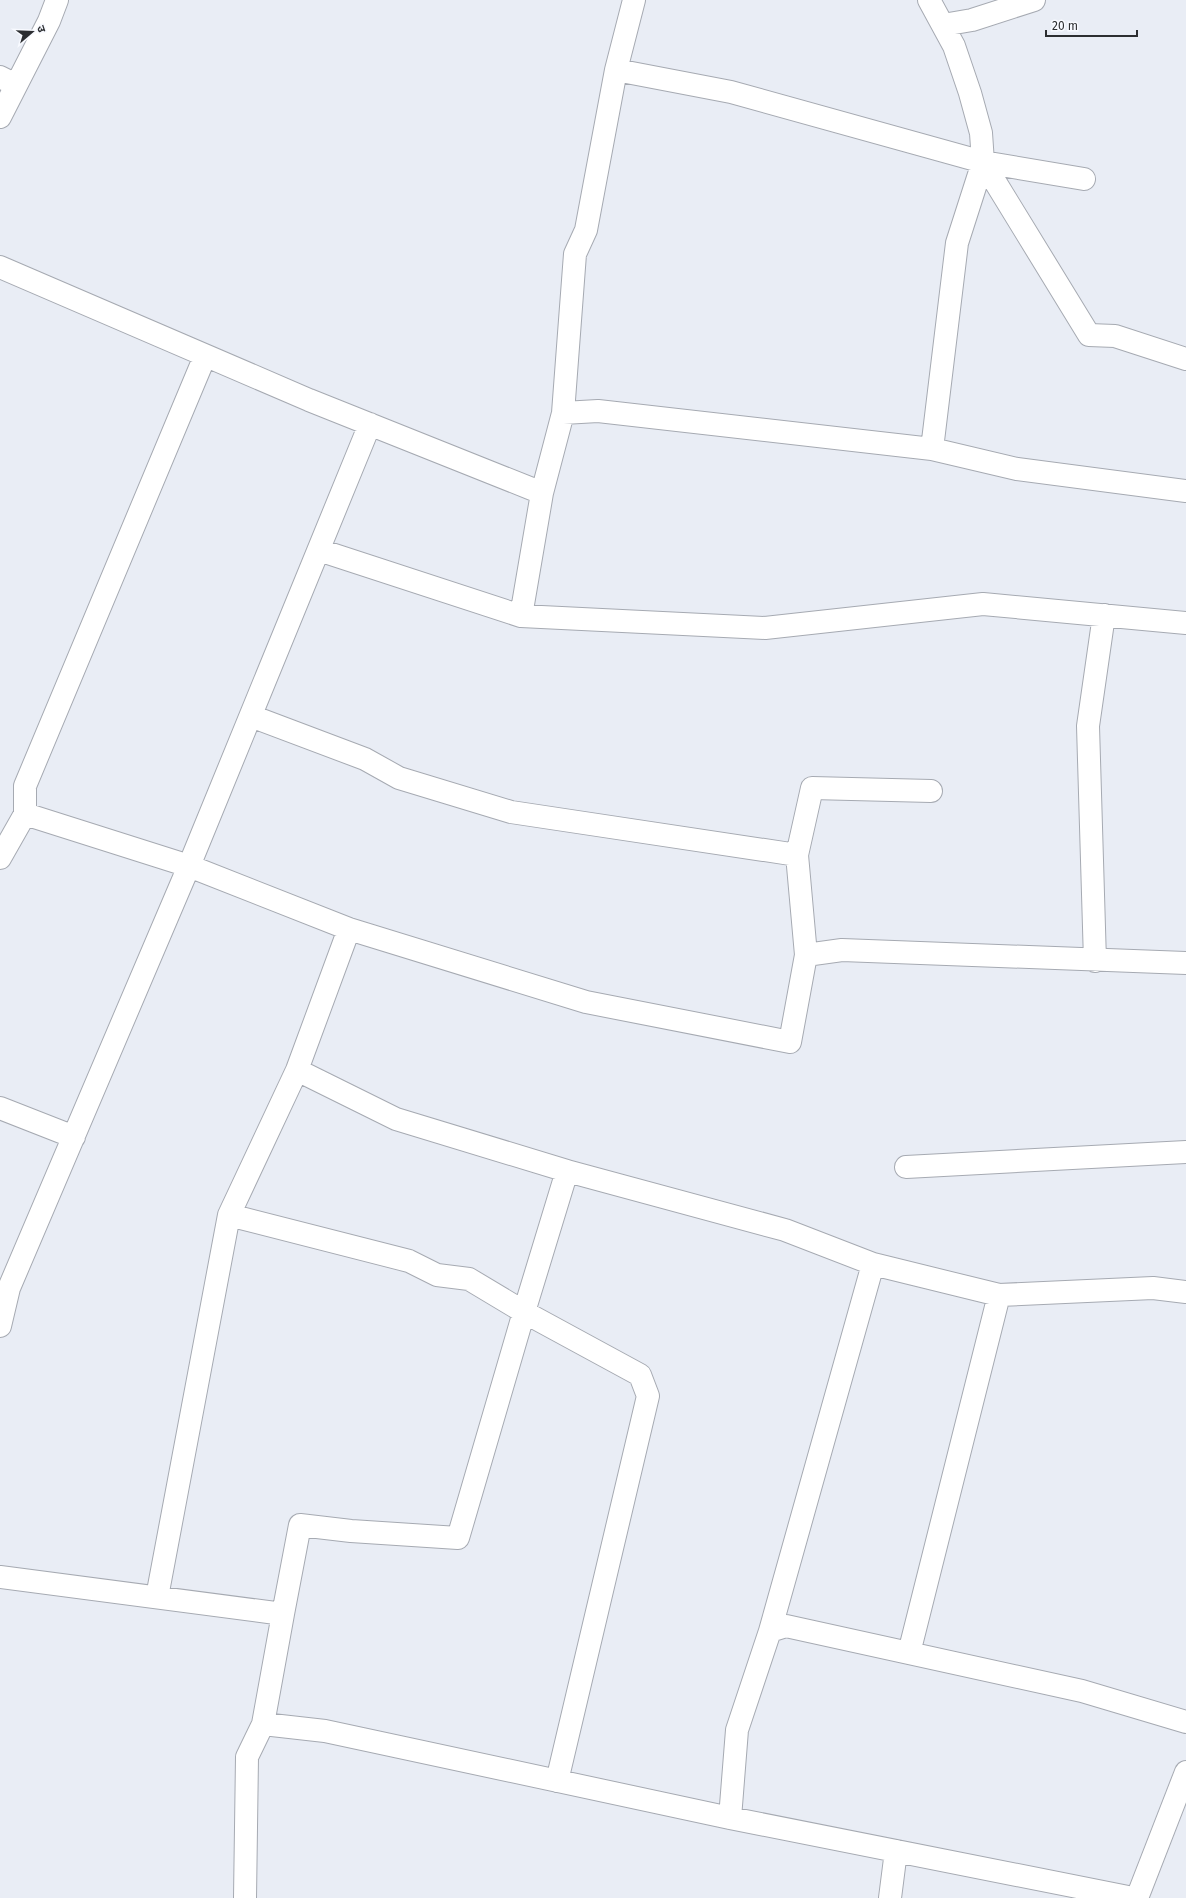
<svg xmlns="http://www.w3.org/2000/svg" width="1186" height="1898" viewBox="0 0 1186 1898" font-family="'Fira Sans','Noto Sans Devanagari',sans-serif">
<rect width="100%" height="100%" fill="#e9edf5"/>
<g fill="none" stroke-linecap="round" stroke-linejoin="round">
<defs>
<path id="minor" d="M929,0L954,46L970,93L981,133L983,162L957,243L932,449
M943,25L972,20L1034,0
M616,70L731,92L983,162L1084,179
M0,77L16,85
M0,117L49,21L57,0
M983,162L1089,335L1115,336L1186,359
M0,267L309,400L542,493L521,616L765,628L983,604L1186,623
M563,413L598,411L932,449L1017,469L1186,491
M542,493L563,413L575,254L586,230L616,70L634,0
M319,550L521,616
M251,716L365,759L399,778L511,812L797,855
M25,814L189,866L349,929L586,1002L790,1042L806,955L797,855L812,788L931,791
M0,858L25,814V786L205,356
M806,955L842,950L1186,963
M1095,961L1088,726L1104,615
M297,1070L396,1119L567,1171L785,1230L873,1264L999,1295L1153,1288L1186,1292
M0,1108L74,1137
M906,1167L1186,1152
M229,1215L409,1261L437,1275L469,1279L524,1312L640,1375L648,1396L557,1781
M0,1326L9,1288L189,866L370,424
M0,1577L283,1614L263,1724L325,1731L730,1818L1133,1898
M157,1597L229,1215L297,1070L349,929
M283,1614L300,1525L351,1531L458,1538L524,1312L567,1171
M770,1631L873,1264
M909,1653L999,1295
M730,1818L737,1730L770,1631L786,1626L1082,1691L1186,1722
M245,1898L247,1757L263,1724
M890,1898L896,1851"/>
<path id="tertiary" d="M1137,1898L1186,1772"/>
</defs>
<!-- minor casing -->
<use href="#minor" stroke="#a6aab2" stroke-width="24"/>
<!-- tertiary casing -->
<use href="#tertiary" stroke="#a6aab2" stroke-width="24"/>
<!-- minor -->
<use href="#minor" stroke="#fff" stroke-width="22"/>
<!-- tertiary -->
<use href="#tertiary" stroke="#fff" stroke-width="22"/>
</g>
<!-- north arrow -->
<g transform="translate(32 32) rotate(71)" stroke="#f8faff" stroke-width="3" paint-order="stroke">
<path d="M0-3L7 15L0 10L-7 15Z" fill="#2c2e31"/>
<text y="-6" font-size="11" font-weight="bold" text-anchor="middle" fill="#2c2e31">उ</text>
</g>
<!-- scale -->
<path d="M1046 30v6h91v-6" fill="none" stroke="#2c2e31" stroke-width="2"/>
<text x="1052" y="30" font-size="12" fill="#2c2e31" stroke="#f8faff" stroke-width="3" paint-order="stroke">20 m</text>
</svg>
